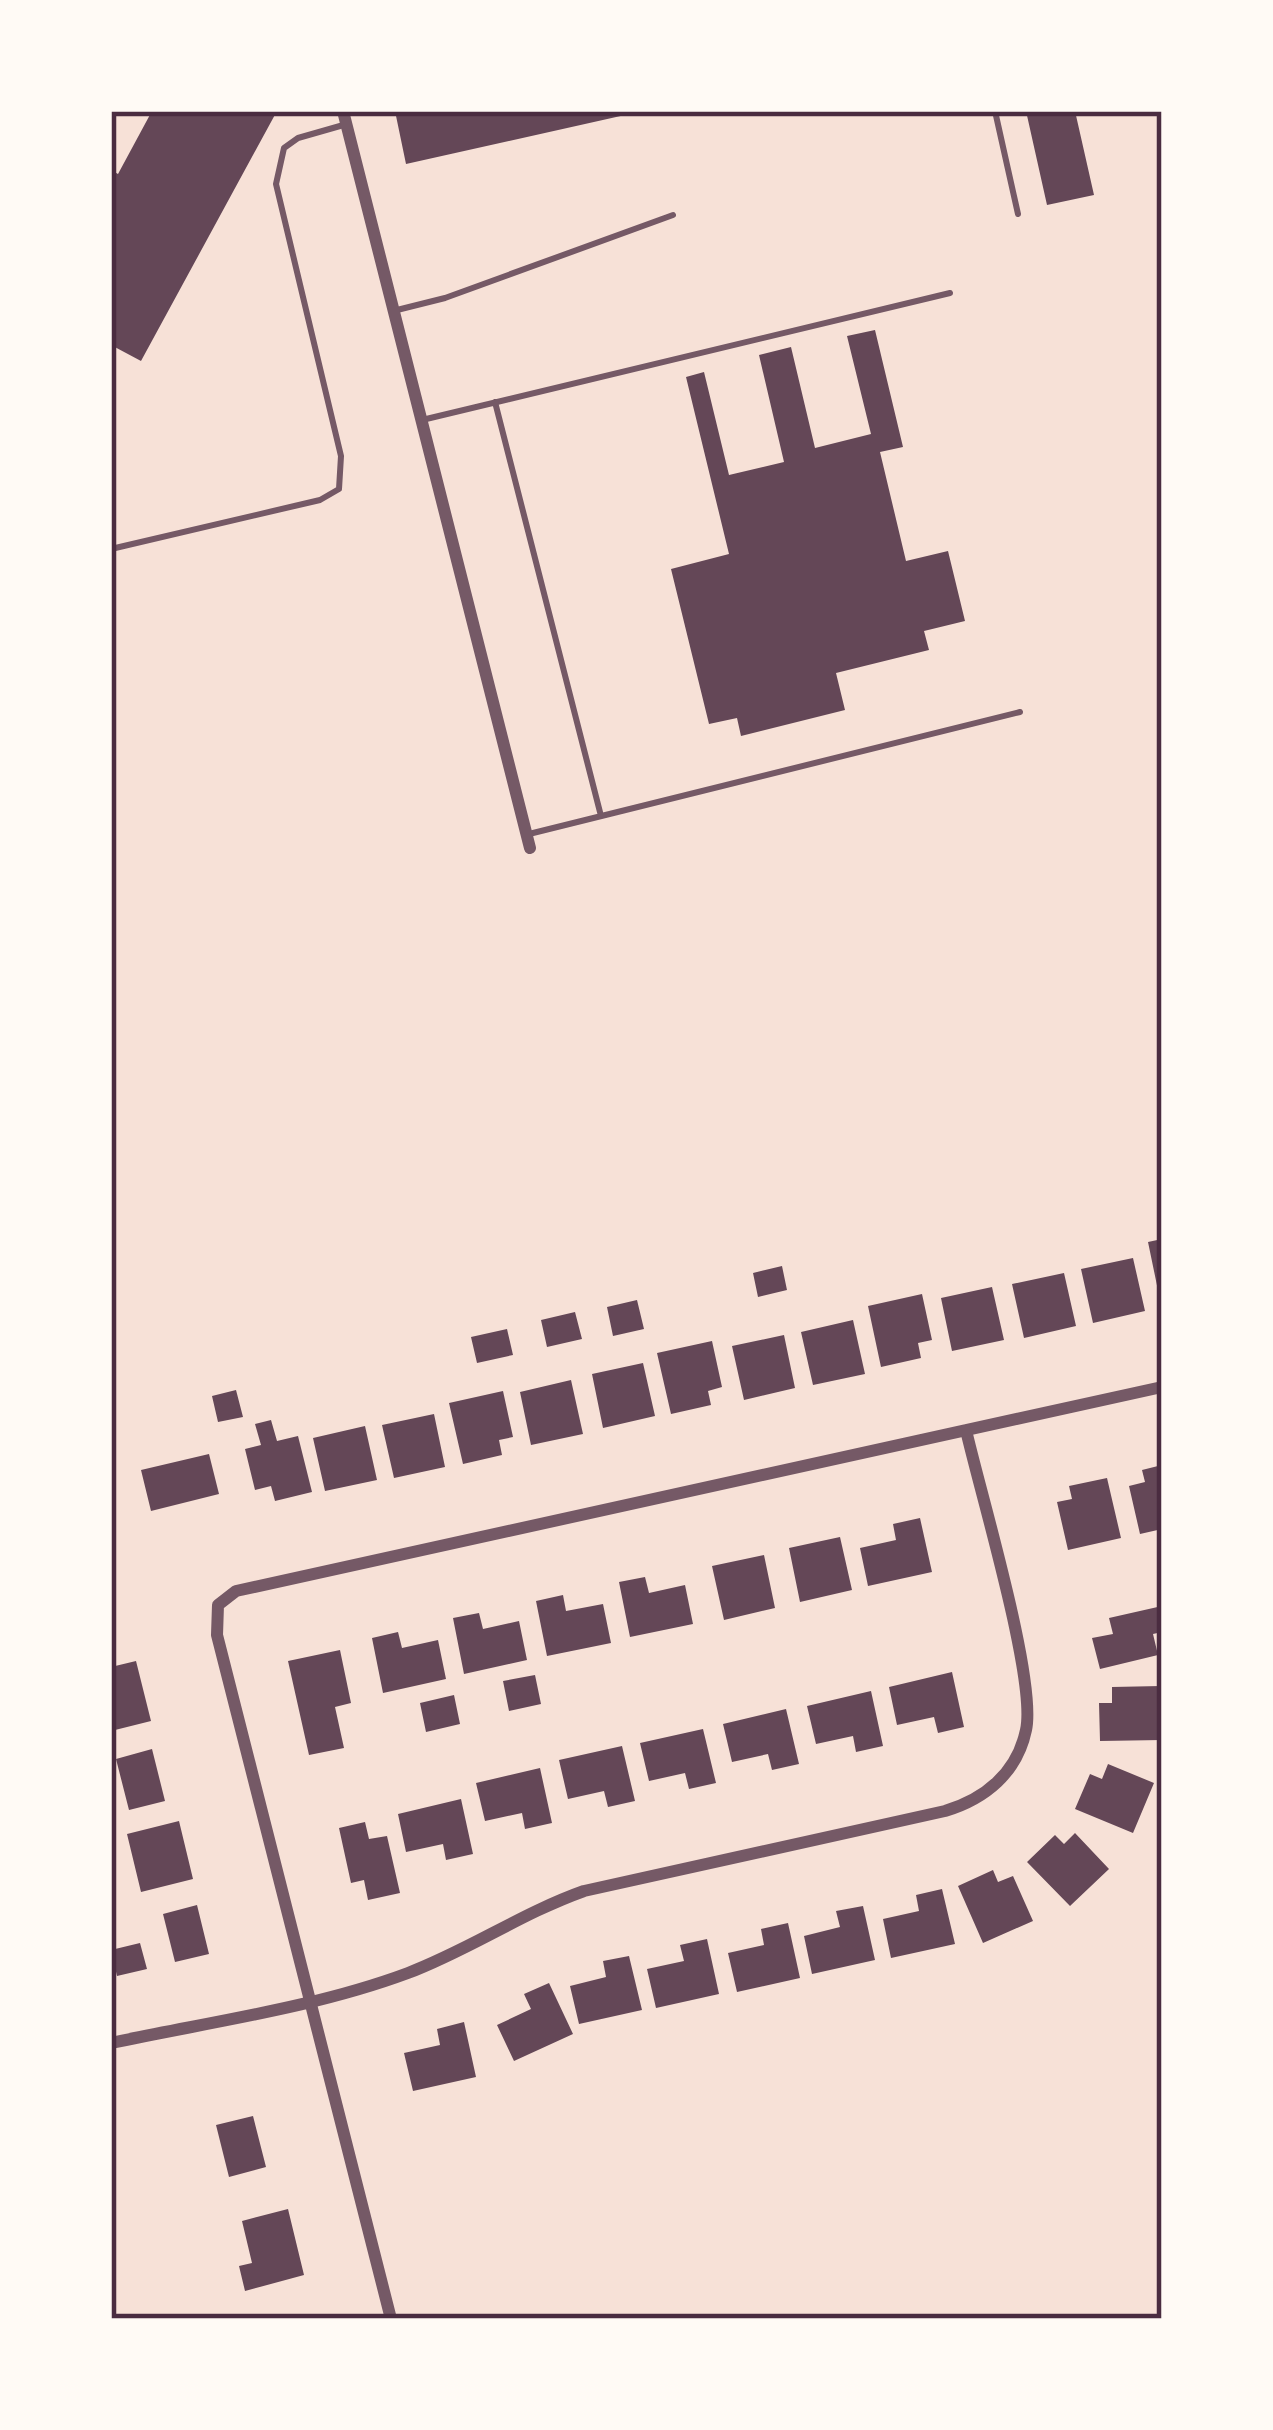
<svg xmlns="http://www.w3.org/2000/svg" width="1273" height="2430" viewBox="0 0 1273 2430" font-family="Arial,sans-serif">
<rect width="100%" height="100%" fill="#f7e1d7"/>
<!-- building -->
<path fill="#644757" d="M152,111H277L141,361L111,345V170L118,174Z
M395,111H634V113L406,164Z
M1026,111H1075L1094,195L1047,205Z
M875,330L903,447L880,452L906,561L948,551L965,621L924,631L929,650L836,673L845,710L741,736L737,718L709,724L671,569L729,554L686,377L704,372L729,475L784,462L759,355L791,347L815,448L871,434L847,336Z
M1162,1239V1299L1160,1300L1148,1242Z
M1133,1258L1145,1311L1093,1323L1081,1269Z
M782,1266L787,1290L758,1297L753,1273Z
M1064,1273L1076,1326L1024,1338L1012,1284Z
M992,1287L1004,1340L952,1351L941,1298Z
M922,1294L932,1340L918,1343L921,1358L881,1367L868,1306Z
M637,1300L644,1329L613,1336L607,1307Z
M575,1312L582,1339L547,1347L541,1320Z
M853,1320L865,1374L813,1385L801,1332Z
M507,1329L513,1355L477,1363L471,1337Z
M784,1335L795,1388L744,1400L732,1346Z
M712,1341L722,1387L708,1391L711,1405L671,1414L657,1353Z
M643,1363L655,1416L603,1428L592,1374Z
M571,1380L583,1434L531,1445L520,1392Z
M236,1390L243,1417L218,1422L212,1396Z
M503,1391L513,1437L499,1440L502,1455L463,1464L449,1403Z
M434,1414L445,1467L394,1478L382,1425Z
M271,1420L277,1441L298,1436L312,1492L275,1501L271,1486L255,1490L245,1449L261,1445L255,1424Z
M365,1426L377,1480L325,1491L313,1438Z
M209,1454L219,1494L151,1511L141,1470Z
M1162,1465V1529L1140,1534L1129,1486L1145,1482L1142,1470Z
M1107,1478L1121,1538L1068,1550L1057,1502L1072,1499L1069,1486Z
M920,1518L932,1572L868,1586L860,1548L896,1540L893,1524Z
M840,1537L852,1590L800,1602L789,1548Z
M764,1555L775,1608L724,1620L712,1566Z
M645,1577L649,1593L685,1585L693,1624L630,1637L619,1582Z
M563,1595L566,1611L603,1604L611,1643L547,1656L536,1601Z
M1162,1606V1632L1153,1634L1158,1655L1100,1669L1092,1638L1113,1634L1109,1618Z
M479,1613L483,1629L519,1621L527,1660L464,1674L453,1618Z
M398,1632L402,1648L438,1640L446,1679L383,1693L372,1638Z
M340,1650L351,1703L335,1707L344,1748L309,1755L288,1661Z
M136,1661L151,1721L111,1731V1667Z
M952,1672L964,1727L938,1733L934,1717L897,1725L889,1687Z
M535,1675L541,1704L509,1711L503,1681Z
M1161,1686L1162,1740L1100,1741L1099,1703H1112V1687Z
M871,1691L883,1746L856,1752L853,1736L816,1744L807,1706Z
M454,1695L460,1724L426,1732L420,1703Z
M786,1709L799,1764L772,1770L768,1754L732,1762L723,1724Z
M703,1729L716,1783L689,1789L685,1773L649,1781L640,1743Z
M622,1746L635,1801L608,1807L604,1791L568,1799L559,1760Z
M152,1749L165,1801L129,1810L116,1759Z
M1108,1764L1154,1783L1133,1833L1075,1809L1090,1774L1102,1779Z
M540,1768L552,1823L525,1829L522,1813L485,1821L476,1783Z
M461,1799L473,1854L446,1860L443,1844L406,1852L398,1814Z
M179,1821L193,1879L141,1892L127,1834Z
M365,1822L369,1839L387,1836L400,1893L368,1900L364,1880L351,1883L339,1828Z
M1075,1833L1109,1869L1070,1906L1027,1862L1055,1835L1064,1844Z
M993,1870L998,1882L1013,1876L1033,1921L983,1943L958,1886Z
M942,1889L955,1944L891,1958L883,1919L919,1911L916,1895Z
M197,1905L209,1954L175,1962L163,1914Z
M863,1906L875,1960L812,1974L804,1936L840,1927L836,1911Z
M788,1923L800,1978L737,1992L728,1953L764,1945L761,1929Z
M707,1939L719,1994L656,2008L647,1969L684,1961L680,1945Z
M140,1943L147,1969L117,1976L111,1950Z
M629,1956L642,2010L579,2024L570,1986L606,1977L603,1961Z
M549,1983L573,2034L514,2061L497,2025L531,2009L524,1994Z
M464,2022L476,2077L413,2091L404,2053L440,2045L437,2029Z
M253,2116L266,2167L229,2177L216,2125Z
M288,2209L304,2275L245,2291L239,2266L252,2263L242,2221Z"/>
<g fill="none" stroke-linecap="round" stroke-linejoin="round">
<!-- service -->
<path stroke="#755966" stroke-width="6" d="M995,111L1018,214
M397,310L445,298L673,215
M495,402L601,816
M422,420L950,293
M111,549L320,500L339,489L341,456L276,184L284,148L298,138L347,124
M529,834L1020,712"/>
<!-- minor -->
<path stroke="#755966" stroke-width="12" d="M343,111L530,848
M111,2043C209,2022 314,2008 408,1973C469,1950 522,1913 584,1891L945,1811C985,1799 1017,1773 1026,1730C1037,1680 980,1492 966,1430
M391,2319L217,1635L218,1605L236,1591L1162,1387"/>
</g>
<!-- border -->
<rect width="1273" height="2430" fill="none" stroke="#fffaf5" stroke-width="228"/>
<rect x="114" y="114" width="1045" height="2202" fill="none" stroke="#4a2c40" stroke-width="4.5"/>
</svg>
